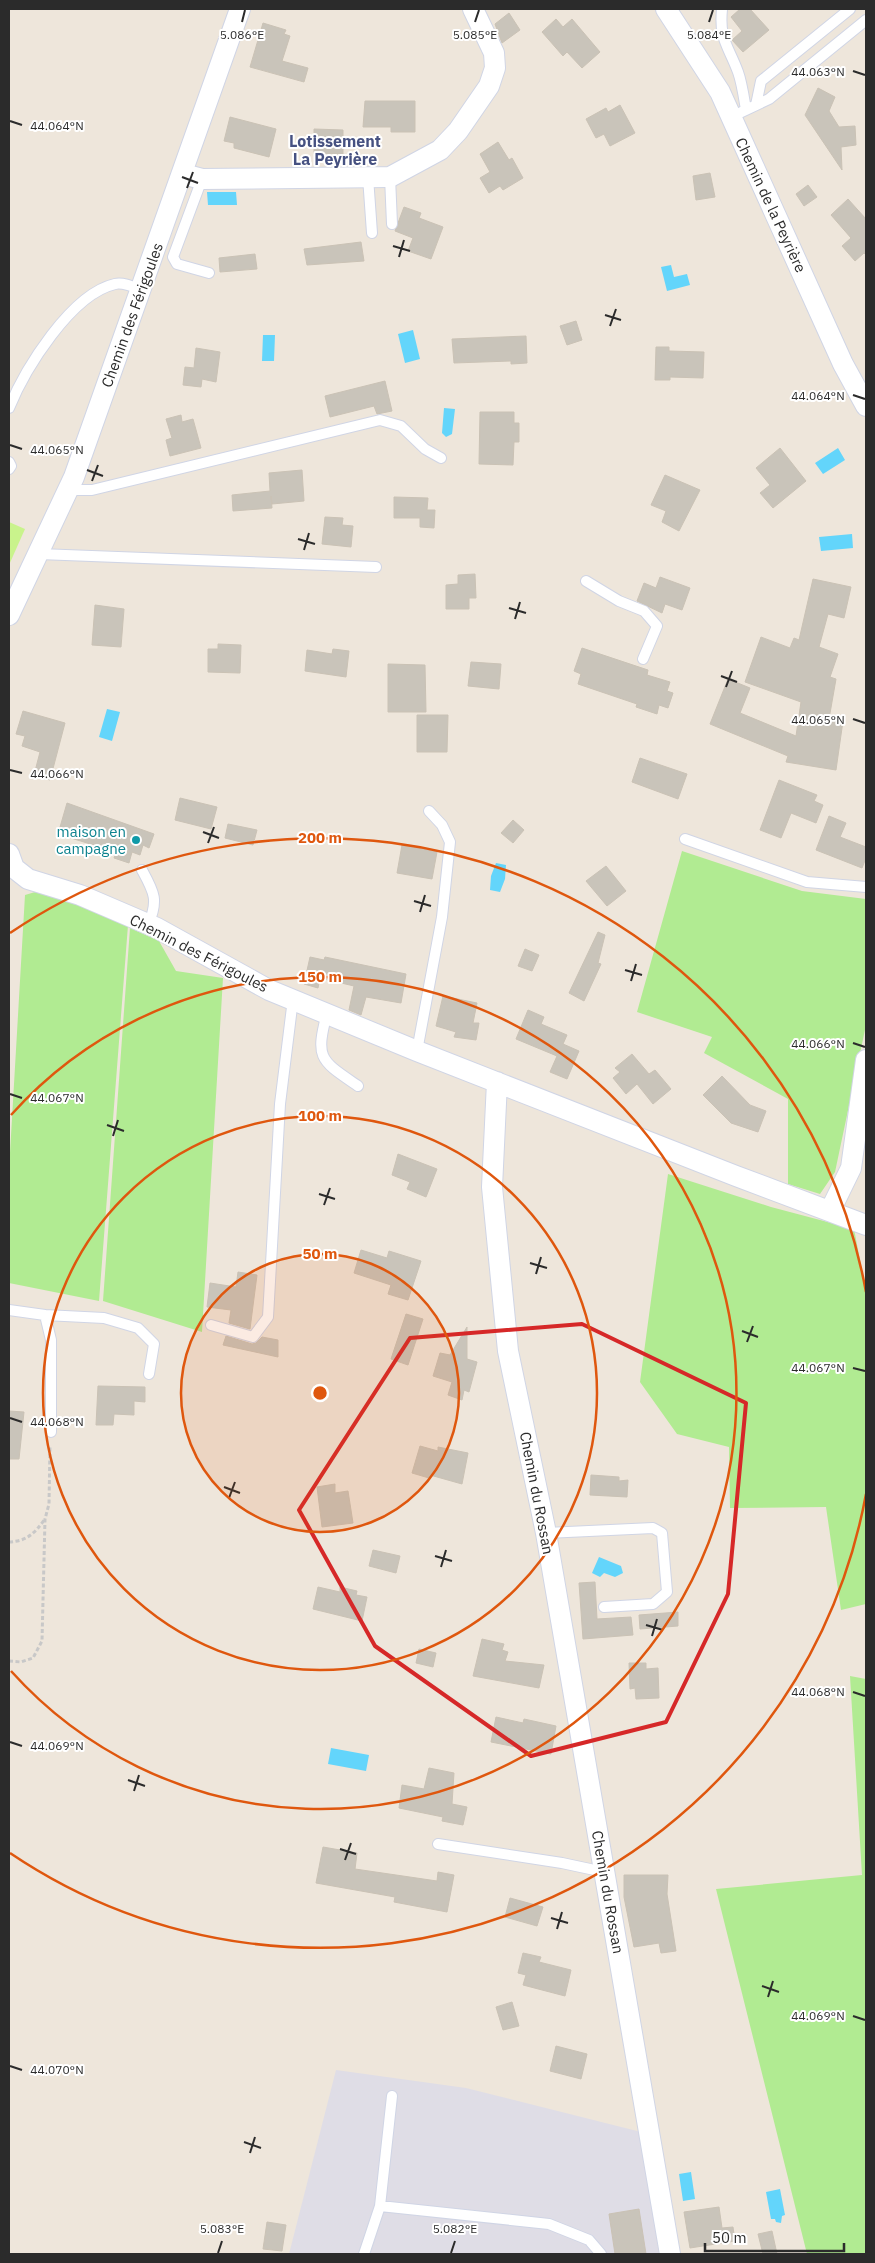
<svg xmlns="http://www.w3.org/2000/svg" width="875" height="2263" viewBox="0 0 875 2263" font-family="'IBM Plex Sans',sans-serif">
<rect width="100%" height="100%" fill="#eee6db"/>
<!-- industrial -->
<path fill="#dfdde6" d="M336,2070L466,2088L641,2132L659,2254H289Z"/>
<!-- green -->
<path fill="#b1eb92" d="M682,851L802,891L866,899V1025L835,1172L820,1194L788,1184V1099L704,1053L712,1037L637,1012Z
M42,890L128,925L99,1301L9,1283V1170L25,895Z
M130,928L159,941L176,971L223,978L202,1332L103,1301Z
M668,1174L771,1207L854,1229L866,1291V1604L841,1610L826,1507L730,1508L729,1447L677,1434L640,1382Z
M850,1676L866,1679V2254H807L716,1889L862,1875Z"/>
<!-- pitch -->
<path fill="#c9f38c" d="M9,522L25,529L9,565Z"/>
<!-- water -->
<path fill="#63d5fb" d="M207,192H236L237,205H208Z
M671,265L674,277L687,274L690,285L667,291L661,267Z
M413,330L420,359L405,363L398,334Z
M263,335H275L274,361H262Z
M444,408L455,409L452,434L446,437L442,433Z
M838,448L845,460L823,474L815,463Z
M852,534L853,548L821,551L819,537Z
M107,709L120,712L112,741L99,737Z
M496,863L506,865L505,879L500,892L490,890L491,876Z
M599,1557L621,1566L623,1573L615,1577L604,1573L600,1577L592,1573Z
M331,1748L369,1755L366,1771L328,1764Z
M691,2172L695,2199L683,2201L679,2174Z
M780,2189L785,2215L782,2216L781,2223L776,2222L775,2219H771L766,2192Z"/>
<!-- building -->
<path fill="#c9c4ba" stroke="#cac2b5" d="M740,9H750L769,30L743,52L732,40L742,31L731,17Z
M509,13L520,30L502,43L495,24Z
M556,19L563,27L572,19L600,52L582,68L567,52L563,56L542,32Z
M263,23L286,30L284,34L290,36L282,61L308,68L304,82L250,67Z
M818,88L835,97L829,111L839,127L855,126L856,145L841,147L842,170L805,115Z
M365,101H415V132H391V127H363Z
M620,105L635,133L610,146L604,134L596,138L586,119L606,108L608,112Z
M230,117L276,129L269,157L234,148V143L224,141Z
M314,129L343,130V154H314Z
M498,142L509,160L512,158L523,178L503,190L500,186L489,193L480,178L490,172L480,154Z
M710,173L715,197L696,200L693,176Z
M808,185L817,197L804,206L796,194Z
M848,199L866,219V255L864,253L855,261L842,246L851,238L831,215Z
M404,207L421,213L419,218L443,227L431,259L408,251L413,238L395,231Z
M361,242L364,261L307,265L304,249Z
M255,254L257,269L220,272L219,258Z
M576,321L582,340L567,345L560,326Z
M526,336L527,363L511,364V361L454,363L452,339Z
M656,347H669V351L704,352L703,378L670,377V380H655Z
M196,348L220,352L216,382L202,379L201,387L183,385L185,367L194,368Z
M385,381L392,411L377,414L374,406L330,417L325,396Z
M480,412H514V423H519V442H514L513,465L479,464Z
M181,415L182,422L193,419L201,448L170,456L166,440L172,438L166,419Z
M780,448L806,481L773,508L760,493L770,485L756,468Z
M302,470L304,501L272,504L271,496L272,508L233,511L232,495L270,491L269,473Z
M665,475L700,490L679,531L662,522L666,511L651,505Z
M394,497L428,498L427,510H435L434,528L420,527V518H394Z
M325,517L343,518L342,525L353,526L351,547L322,544Z
M475,574L476,598H469V609H446V585L458,584V575Z
M660,577L690,588L682,610L665,604L662,613L637,601L644,583L656,588Z
M813,579L851,587L844,618L828,614L819,647L838,654L830,677L836,679L829,719L843,721L836,770L786,762L788,756L710,724L728,679L750,688L740,713L796,736L801,702L745,682L761,637L790,648L794,638L799,640Z
M95,605L124,609L121,647L92,645Z
M218,644L241,645L240,673L208,672V649H218Z
M582,648L648,670L647,675L670,682L667,691L673,693L668,708L659,705L657,714L636,707L637,704L578,684L581,674L574,671Z
M333,649L349,651L346,677L305,671L307,650L332,654Z
M471,662L501,664L499,689L468,686Z
M388,664L425,665L426,712H388Z
M23,711L65,723L50,780L34,775L40,752L22,746L25,736L16,734Z
M417,715H448L447,752H417Z
M640,758L687,774L678,799L632,782Z
M779,780L817,795L814,801L823,805L816,823L791,813L781,838L760,830Z
M180,798L217,807L211,829L175,820Z
M67,803L154,834L149,848L143,845L140,855L132,852L129,863L114,858L116,852L58,834Z
M829,816L846,823L840,837L866,847V858L862,868L816,850Z
M513,820L524,830L513,843L501,833Z
M228,824L257,830L253,845L225,838Z
M402,845L437,852L432,879L397,873Z
M606,866L626,891L607,906L586,881Z
M598,932L605,935L598,963L601,964L584,1001L569,993Z
M525,949L539,955L532,971L518,966Z
M310,957L324,960L325,957L406,974L401,1003L366,997L361,1015L349,1010L354,986L320,978L318,988L304,984Z
M443,996L477,1003L473,1023H479L476,1040L454,1037L456,1032L436,1026Z
M528,1010L544,1017L541,1024L567,1035L563,1044L579,1051L567,1079L550,1072L557,1056L516,1039Z
M632,1054L649,1074L655,1070L671,1089L653,1104L637,1084L626,1094L613,1078L620,1072L615,1068Z
M722,1076L750,1105L766,1111L758,1132L731,1123L703,1095Z
M398,1154L437,1169L426,1197L407,1189L410,1182L392,1175Z
M361,1250L387,1258L389,1251L421,1261L408,1300L388,1294L391,1285L354,1273Z
M238,1272L257,1275L250,1329L229,1323L231,1310L207,1307L210,1283L236,1287Z
M406,1314L423,1319L408,1365L391,1359Z
M467,1327V1359L477,1362L469,1392L464,1390L462,1400L448,1395L452,1382L433,1376L440,1353L450,1355Z
M226,1336L252,1344L256,1343L262,1337L278,1340V1357L223,1345Z
M98,1386L145,1387V1402L134,1401V1415L114,1414L113,1425H96Z
M9,1411L24,1412L19,1459H9Z
M420,1446L438,1451V1447L468,1453L462,1484L430,1475L429,1478L412,1473Z
M591,1475L619,1477V1481L628,1480L627,1497L590,1495Z
M335,1484V1493L348,1491L353,1523L322,1527L317,1487Z
M373,1550L400,1556L396,1573L369,1566Z
M595,1582L597,1619L631,1617L633,1635L583,1639L579,1583Z
M318,1587L340,1592V1587L357,1591L356,1595L367,1597L362,1621L313,1609Z
M678,1612V1626L640,1629L639,1615Z
M482,1639L504,1644L502,1650L508,1652L505,1661L544,1665L539,1688L473,1676Z
M419,1649L436,1653L433,1667L416,1663Z
M629,1663H646V1669L658,1668L659,1698L636,1699L635,1688L630,1689Z
M496,1717L523,1723L524,1719L556,1726L551,1754L491,1742Z
M429,1768L454,1773L452,1804L467,1807L463,1825L442,1821L443,1817L399,1808L402,1785L424,1789Z
M323,1847L357,1853L355,1869L437,1881L438,1872L454,1875L447,1912L394,1902L395,1897L316,1883Z
M624,1875H668L667,1894L676,1951L661,1953L659,1943L634,1947L624,1897Z
M510,1898L543,1907L537,1926L505,1917Z
M523,1953L541,1957L539,1962L571,1970L565,1996L523,1985L526,1975L518,1973Z
M512,2002L519,2026L503,2030L496,2007Z
M556,2046L587,2054L581,2079L550,2071Z
M719,2207L722,2228L733,2227L735,2241L690,2248L684,2212Z
M639,2209L646,2254H615L609,2214Z
M267,2222L286,2225L282,2251L263,2249Z
M772,2231L777,2254H763L758,2234Z"/>
<g fill="none" stroke-linecap="round" stroke-linejoin="round">
<defs>
<path id="service" d="M722,9C719,40 728,45 738,72C742,83 744,98 746,110
M756,105L761,81L850,9
M731,117L769,99L866,20
M368,177L372,233
M390,177L392,224
M202,179L173,257L177,264L209,273
M9,408C25,369 71,294 115,284C123,282 134,287 142,290
M9,462L11,466L9,469
M68,490H92L380,420L401,426L425,449L441,458
M39,554L376,567
M586,581L619,601L644,611L657,626L643,659
M685,839L807,882L866,887
M142,870C154,892 159,900 148,925
M327,1013C315,1059 320,1060 358,1086
M417,1051L442,917L450,842L442,825L429,811
M9,1310L45,1315L51,1340V1432
M45,1315L104,1318L138,1328L154,1344L149,1374
M211,1325L253,1337L268,1317L280,1104L293,999
M546,1533L653,1528L662,1533L667,1592L653,1604L604,1607
M438,1844L562,1863L604,1872
M380,2206L549,2224L589,2240L601,2254
M364,2254L380,2206L392,2096"/>
<path id="minor" d="M666,9L720,92L843,364L866,406
M183,174L202,179L390,177L440,150L458,131L489,86L495,68L494,53L473,9
M9,615L74,477L240,9
M9,854L14,868L28,879L80,895L157,928L269,990L417,1051L736,1176L866,1225
M497,1082L492,1187L508,1351L546,1533L670,2254
M830,1211L851,1168L866,1060"/>
</defs>
<!-- service casing -->
<use href="#service" stroke="#d0d5e5" stroke-width="12"/>
<!-- minor casing -->
<use href="#minor" stroke="#d0d5e5" stroke-width="22"/>
<!-- path -->
<path stroke="#c8c8c8" stroke-width="3" stroke-dasharray="4 2.5" stroke-linecap="butt" d="M9,1542C27,1541 34,1534 45,1519
M9,1661L21,1662L33,1658L42,1641L45,1519L49,1504L50,1445"/>
<!-- service -->
<use href="#service" stroke="#fff" stroke-width="10"/>
<!-- minor -->
<use href="#minor" stroke="#fff" stroke-width="20"/>
</g>
<!-- marked area -->
<path fill="none" stroke="#d62828" stroke-width="4" stroke-linejoin="round" d="M582,1324L746,1403L728,1594L666,1722L531,1756L375,1646L299,1510L410,1338Z"/>
<!-- ticks -->
<path fill="none" stroke="#2b2b2b" stroke-width="2" d="M242,22L245,10M475,22L479,10M709,22L713,10M853,71L865,75M10,121L22,125M182,177L198,183M187,188L193,172M393,246L410,251M399,257L404,240M605,315L621,320M610,326L616,309M853,395L865,399M10,445L22,449M87,470L103,476M92,481L98,465M298,539L315,544M304,550L309,533M509,608L526,613M515,619L520,602M721,676L737,682M726,687L732,671M853,719L865,723M10,770L22,773M203,832L219,838M208,843L214,827M414,901L431,906M420,912L425,895M625,970L642,975M631,981L636,964M853,1043L865,1047M10,1094L22,1098M107,1125L124,1131M113,1136L118,1120M319,1194L335,1199M324,1205L330,1188M530,1263L547,1268M536,1274L541,1257M742,1331L758,1337M747,1342L753,1326M853,1368L865,1371M10,1418L22,1422M224,1487L240,1493M229,1498L235,1482M435,1556L452,1561M441,1567L446,1550M646,1625L663,1630M652,1636L657,1619M853,1692L865,1696M10,1742L22,1746M128,1780L145,1786M134,1791L139,1775M340,1849L356,1854M345,1860L351,1843M551,1918L568,1923M557,1929L562,1912M762,1986L779,1992M768,1997L773,1981M853,2016L865,2020M10,2066L22,2070M244,2142L261,2148M250,2153L255,2137M218,2253L222,2241M451,2253L455,2241"/>
<!-- distance rings -->
<circle cx="320" cy="1393" r="139" fill="#df570e" fill-opacity=".12"/>
<g fill="none" stroke="#df570e" stroke-width="2.5">
<circle cx="320" cy="1393" r="139"/>
<circle cx="320" cy="1393" r="277"/>
<path d="M11 1115A416 416 0 1 1 11 1671"/>
<path d="M866 1494A555 555 0 0 1 10 1853M10 933A555 555 0 0 1 866 1292"/>
</g>
<!-- markers -->
<circle fill="#0f9aa8" stroke="#fff" stroke-width="2" cx="136" cy="840" r="5"/>
<g text-anchor="middle" dominant-baseline="central" stroke-width="4" stroke-linejoin="round" paint-order="stroke">
<!-- street labels -->
<g font-size="15" fill="#2b2b2b" stroke="#fff">
<text transform="translate(771 205) rotate(65)">Chemin de la Peyrière</text>
<text transform="translate(132 315) rotate(-70)">Chemin des Férigoules</text>
<text transform="translate(199 953) rotate(27)">Chemin des Férigoules</text>
<text transform="translate(537 1493) rotate(79)">Chemin du Rossan</text>
<text transform="translate(608 1892) rotate(80)">Chemin du Rossan</text>
</g>
<!-- culture labels -->
<g font-size="15" fill="#0d838f" stroke="#fff" text-anchor="end">
<text x="126" y="831">maison en<tspan x="126" dy="17">campagne</tspan></text>
</g>
<!-- neighbourhood labels -->
<g font-size="16" font-weight="bold" fill="#465181" stroke="#fff">
<text x="335" y="141">Lotissement<tspan x="335" dy="18">La Peyrière</tspan></text>
</g>
</g>
<g font-size="12" text-anchor="middle" fill="#2b2b2b" stroke="#fff" stroke-width="4" stroke-linejoin="round" paint-order="stroke">
<text x="242" y="39">5.086°E</text>
<text x="475" y="39">5.085°E</text>
<text x="709" y="39">5.084°E</text>
<text x="818" y="76">44.063°N</text>
<text x="57" y="130">44.064°N</text>
<text x="818" y="400">44.064°N</text>
<text x="57" y="454">44.065°N</text>
<text x="818" y="724">44.065°N</text>
<text x="57" y="778">44.066°N</text>
<text x="818" y="1048">44.066°N</text>
<text x="57" y="1102">44.067°N</text>
<text x="818" y="1372">44.067°N</text>
<text x="57" y="1426">44.068°N</text>
<text x="818" y="1696">44.068°N</text>
<text x="57" y="1750">44.069°N</text>
<text x="818" y="2020">44.069°N</text>
<text x="57" y="2074">44.070°N</text>
<text x="222" y="2233">5.083°E</text>
<text x="455" y="2233">5.082°E</text>
</g>
<circle cx="320" cy="1393" r="8" fill="#df570e" stroke="#fff" stroke-width="2.5"/>
<g font-size="15" text-anchor="middle" font-weight="bold" fill="#df570e" stroke="#fff" stroke-width="4" stroke-linejoin="round" paint-order="stroke">
<text x="320" y="843">200 m</text>
<text x="320" y="982">150 m</text>
<text x="320" y="1121">100 m</text>
<text x="320" y="1259">50 m</text>
</g>
<!-- border -->
<rect width="875" height="2263" fill="none" stroke="#2b2b2b" stroke-width="20"/>
<!-- scale -->
<path d="M705 2243v8h139v-8" fill="none" stroke="#2b2b2b" stroke-width="2.5"/>
<text x="712" y="2243" font-size="15" fill="#2b2b2b" stroke="#ffffff" stroke-width="4" paint-order="stroke">50 m</text>
</svg>
